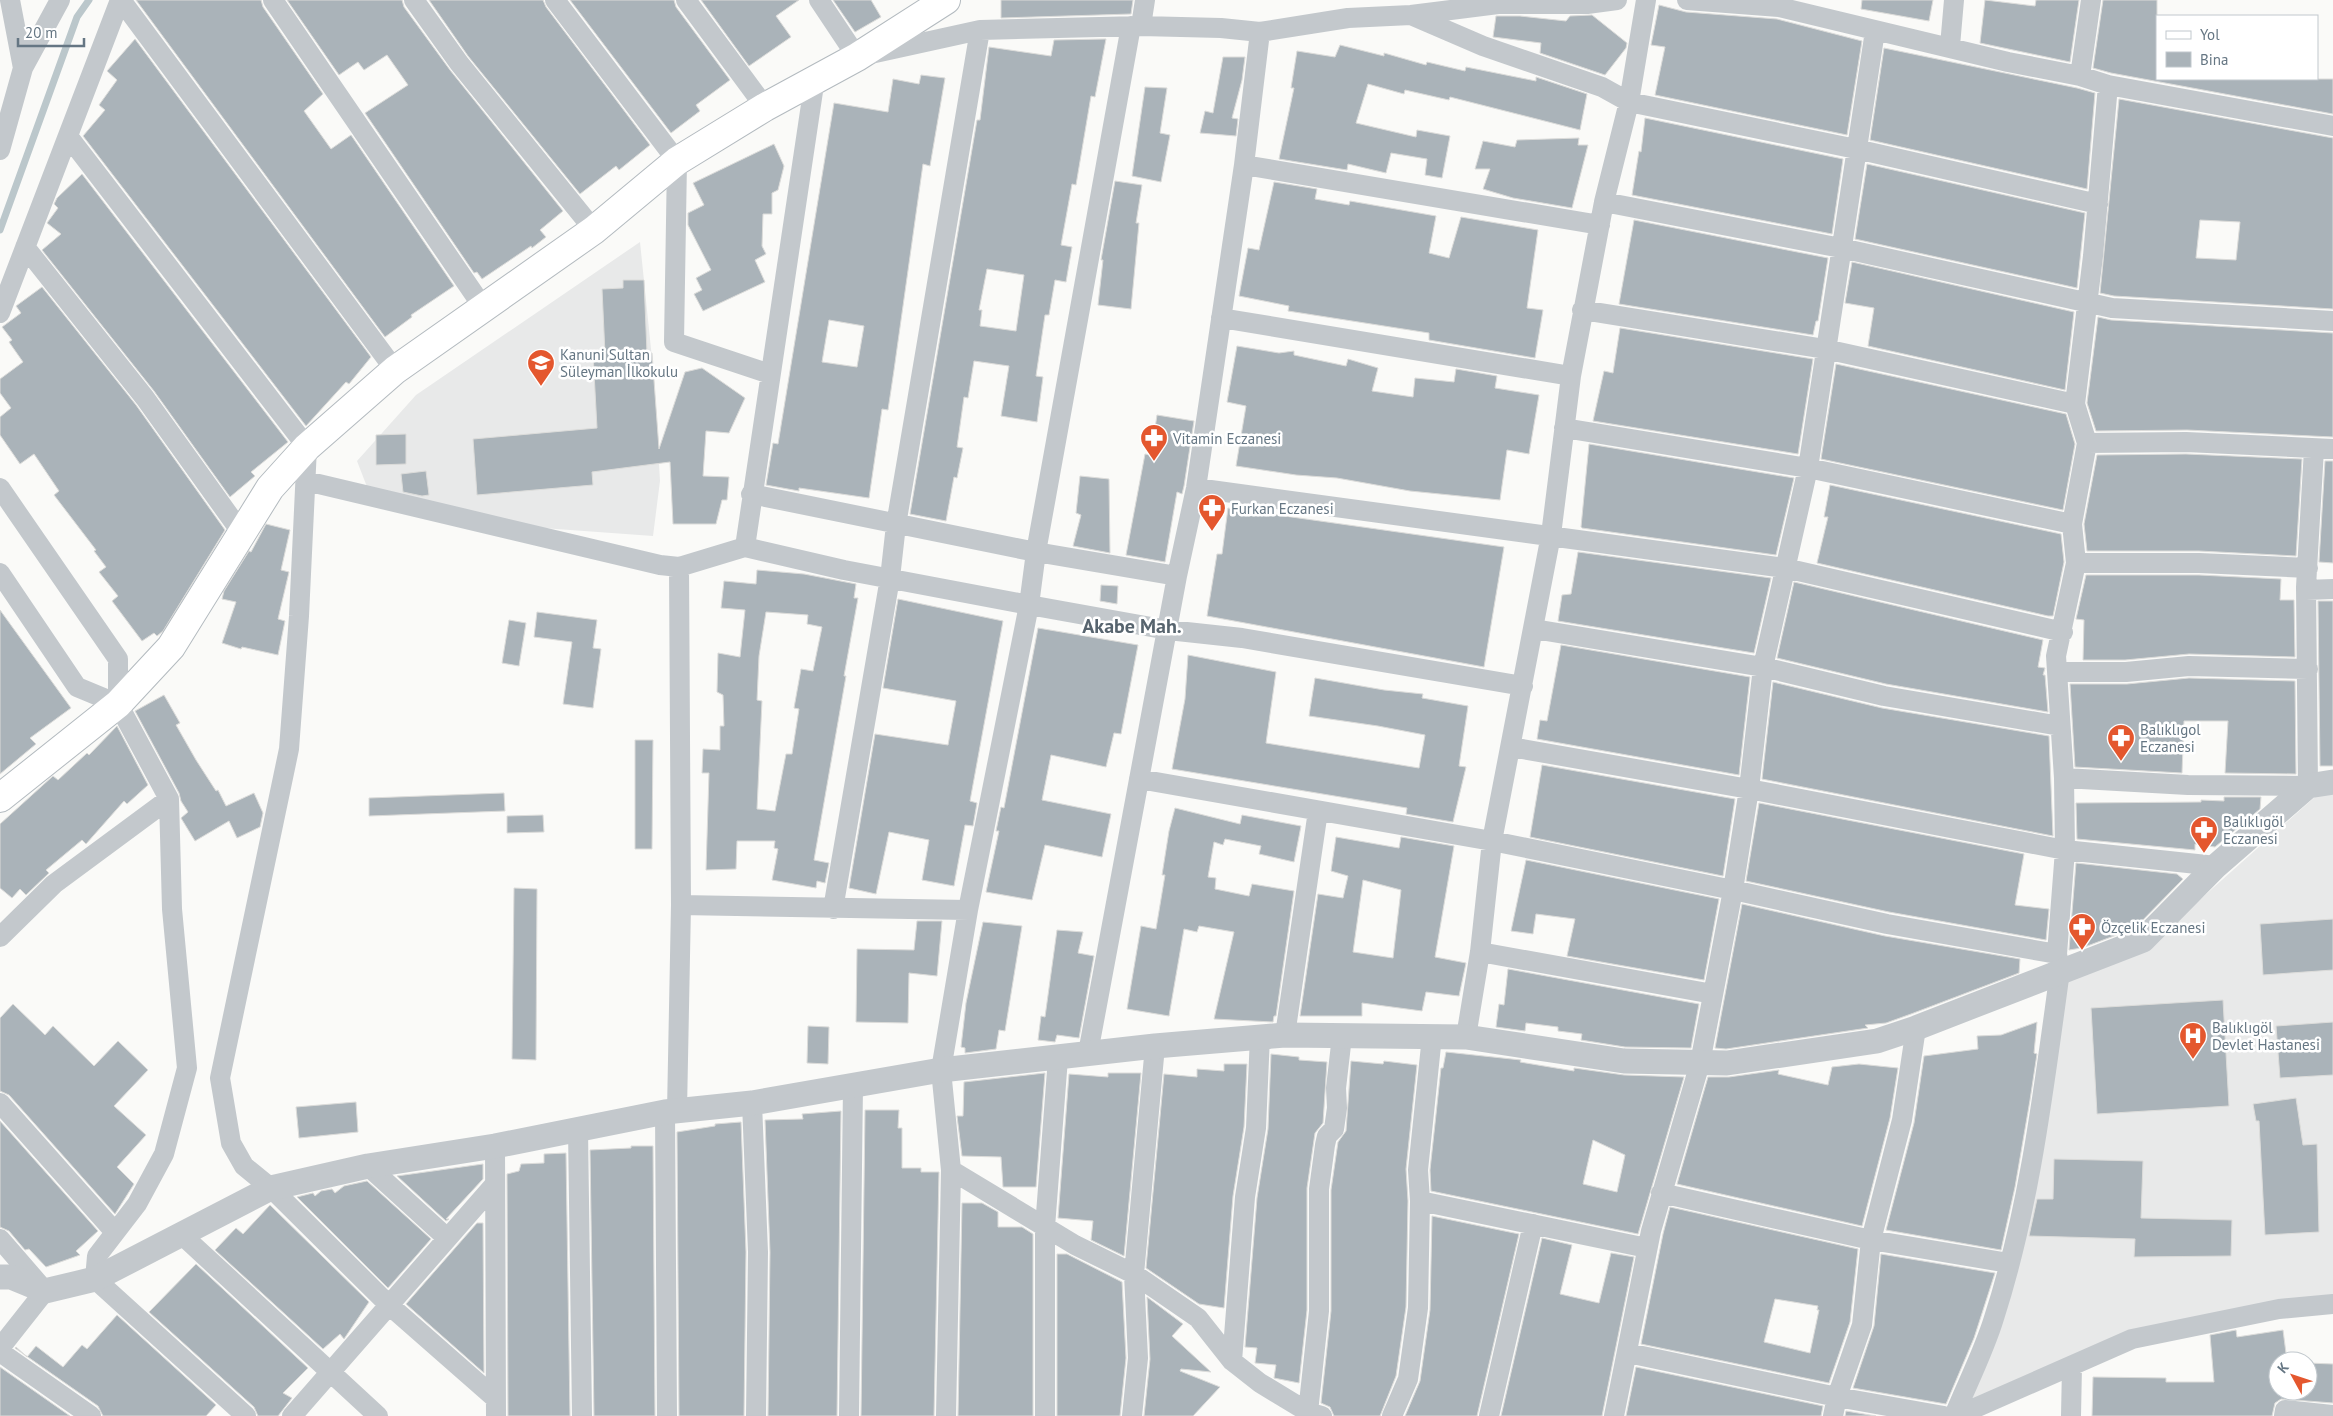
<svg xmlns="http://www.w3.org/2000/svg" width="2333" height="1416" viewBox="0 0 2333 1416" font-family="'PT Sans',sans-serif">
<rect width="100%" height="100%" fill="#fafaf8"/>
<!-- built -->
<path fill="#e8e9e9" d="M640,242L654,378L660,481L653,536L501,525L369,492L357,461L416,395Z
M2333,794V1302L2125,1335L1970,1407L2042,1143L2065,977L2148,946L2316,796Z"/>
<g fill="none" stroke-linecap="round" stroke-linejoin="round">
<!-- stream -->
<path stroke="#bbc7cb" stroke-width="7" d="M0,230L77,17L89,0"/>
</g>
<!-- building -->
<path fill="#aab3b9" stroke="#dcdcda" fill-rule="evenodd" d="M136,0H261L263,7L323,94L304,111L331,149L351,135L454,286L411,315L412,317L385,337Z
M287,0H402L404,7L450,70L563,211L540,230L546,237L532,248L531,246L482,279L477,272L474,273L365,113L408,85L387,55L364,70L358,62L339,75Z
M429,0H543L546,7L650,145L619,170L616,166L580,194L468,56Z
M570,0H674L676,7L730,80L696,105L700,111L671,133Z
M701,0H799L776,16L791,37L749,66Z
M833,0H871L881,17L855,32Z
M1001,0H1133L1131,14L1001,18Z
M1862,0H1933L1929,21L1861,9Z
M1985,0L2035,6L2036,0H2079L2070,62L1980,43Z
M2103,0H2157V79H2333V114L2111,73L2093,68Z
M1659,5L1686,12L1777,19L1862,41L1847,135L1655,95L1665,47L1651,45Z
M1592,15L1627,43L1626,48L1605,75L1540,53L1541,43L1493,37L1496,16H1520L1566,21L1570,16Z
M135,39L371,357L349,384L346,382L306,426L83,136L105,110L99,105L117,80L107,71Z
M1106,39L1095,97L1091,96L1076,185L1072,184L1061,245L1072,247L1066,282L1055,280L1049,315H1045L1036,376L1043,377L1037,422L1001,416L1009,366L974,361L968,398L964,397L957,447L963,448L957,478L954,477L946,521L910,514L977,120H980L989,47L1051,56L1054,40ZM987,269L1024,275L1016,331L980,326L982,310H979Z
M1340,45L1384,56V53L1426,65L1427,62L1465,71L1466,67L1536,81V77L1587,94L1580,130L1450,97L1449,100L1405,90L1404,94L1368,84L1356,123L1416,137L1417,130L1450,136L1442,178L1425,175L1427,159L1391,153L1386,173L1348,164L1347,170L1279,159L1294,88H1291L1297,51L1335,57Z
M1884,48L2077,88L2095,93L2087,189L1870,140Z
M1223,57H1245L1242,80L1232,118L1238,119L1236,136L1200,133L1205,111L1213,113Z
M921,75L945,78L930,166L923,164L894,370L888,410L882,409L869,498L799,488V491L766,485L773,443L778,444L834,103L888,112L893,79L919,84ZM829,320L864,326L857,367L822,362Z
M1145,87L1167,88L1160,133L1170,135L1161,182L1132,176Z
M2119,99L2333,138V309L2114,296L2100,293ZM2200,220L2240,222L2236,260L2196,258Z
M1645,118L1843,159L1832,234L1632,195L1639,151L1641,152Z
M1579,138L1578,145H1588L1572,208L1513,198L1483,189L1490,169H1475L1483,141L1515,147L1517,140Z
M774,144L784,166L778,190L772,193V214H763L762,246L766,254L755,260L765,282L703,311L694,294L702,290L696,278L711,270L688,225V213L704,205L693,183Z
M1867,164L2085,213L2077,288L1855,239Z
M82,174L288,442L251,472L255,476L230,497L154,391L42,250L61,234L47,223L58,208L54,204L57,198Z
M1115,181L1142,185L1136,223H1139L1131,309L1098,305L1103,260H1101Z
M1274,182L1317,189L1315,199L1349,205L1350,201L1436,216L1429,253L1449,258L1461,217L1538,230L1527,308L1543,310L1535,358L1429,340V333L1288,311L1289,306L1239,296L1248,248L1259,250Z
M1634,220L1828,258L1818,321H1816L1813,335L1619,304Z
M1852,262L2074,312L2065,390L1868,346L1874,308L1845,303Z
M623,280H644L647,353H652L659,449L685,372L702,368L745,398L729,433L706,431L703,476L729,477L727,500H722L716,524H673L670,462L592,472L593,485L477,495L473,439L597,428L593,354H605L602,289L623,288Z
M42,287L136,405L225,530L163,631L157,636L154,633L142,641L112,601L118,596L99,572L106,567L94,551L96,550L54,495L59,491L34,454L20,464L0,435V417L11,408L0,393V379L23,362L9,342L12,340L2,327L21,313L16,306Z
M2098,317L2111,320L2333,333V437L2187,430L2096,431L2087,403Z
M1620,328L1813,359L1798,454L1593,421L1604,371L1613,373Z
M1237,346L1279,353L1294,351V355L1346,366L1348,359L1378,368L1372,391L1413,397L1415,378L1454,382L1456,369L1497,376L1495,388L1539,395L1529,454L1507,450L1500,500L1410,491L1337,478L1296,475L1236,466L1246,406L1227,402Z
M1836,364L2066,414L2075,444L2063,510L1821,459Z
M1157,415L1194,421L1184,486L1182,494L1177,492L1165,562L1126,555L1145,454L1151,455Z
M406,434V464L376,465V435Z
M1589,444L1794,478L1776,555L1582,528L1581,527Z
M2186,454L2302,459L2296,556L2199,551H2087L2084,524L2097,455Z
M2325,461H2333V563L2319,562Z
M426,471L429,495L422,496L403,492L401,474Z
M1080,476L1109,479L1110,553L1073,546L1081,515L1076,513Z
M1830,485L2061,534L2064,562L2053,616H2048L1817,563L1828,517H1824Z
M1228,508L1504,547L1484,667L1207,616L1217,554H1222Z
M266,524L290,530L281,570L289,572L278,619L285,621L278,655L242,647L241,649L222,643L236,602L222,599L224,591L249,551L251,552Z
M1578,552L1771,578L1754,653L1558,621L1562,595L1571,594Z
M757,570L804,574L856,584L854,598H858L844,676H846L814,860L829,863L825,883L817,881L816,888L772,880L778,849L774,848L775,841H737L736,869L706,870L709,773H702L703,749L720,750V726H724L723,695L717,692L718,653L740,657L745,610L721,608L724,581L756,584ZM766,612L808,615L807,624L822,627L813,671L801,669L794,708L799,709L792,754H786L775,811L757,809L762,701L757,700L759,656Z
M2086,575H2199L2281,579L2280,600H2294L2295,657L2189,654L2125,660H2083L2084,620L2076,619Z
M1794,582L2043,640L2038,667L2045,668L2043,675H2045L2048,712L1886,684L1777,658Z
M1101,585L1118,586L1117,604L1100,601Z
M898,599L1003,621L970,801L977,803L973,826L965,825L954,886L922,880L929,840L889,832L876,894L849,888L875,734L948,745L956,701L883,688Z
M2318,601H2333V766H2320Z
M0,610L71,708L30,738L36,744L0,774Z
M537,612L597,620L593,648L601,649L593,708L563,704L572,642L534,637Z
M509,620L526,623L519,666L502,663Z
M1038,628L1138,645L1121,734L1114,733L1106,767L1051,755L1042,800L1111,814L1102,857L1045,845L1032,900L986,892L999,831H996L1001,807L1004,808Z
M1561,645L1750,677L1739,775L1537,739L1540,720L1547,721Z
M1188,655L1276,672L1266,743L1419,768L1425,735L1378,726L1309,716L1315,678L1384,690L1423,694L1422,698L1468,706L1459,766L1466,767L1453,822L1406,814L1407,808L1172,769L1185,699Z
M2189,678L2295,681L2296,774L2225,773L2228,721H2184L2182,773L2075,767L2070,684H2127Z
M1773,682L1882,708L2049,736L2053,836L1762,779Z
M164,695L180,723L176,725L196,760L216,791L218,790L226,806L254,793L263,813L260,827L237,838L229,821L195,841L181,818L188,812L181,801L179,793L135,711Z
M117,726L148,785L127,804L124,801L86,844L82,840L46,870L49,873L26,895L20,889L12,898L0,888V824L53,776L58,780L87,753L89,755Z
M635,740H653L652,849H635Z
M1542,765L1735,799L1723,876L1530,837Z
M504,793L505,811L369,816V798Z
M2224,797H2261L2260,809L2215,847L2195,844V850L2077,839L2076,803L2201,802V800L2224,801Z
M1759,803L2024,854L2015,905L2049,909L2046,940L1889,912L1746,881Z
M1175,808L1240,824L1242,815L1301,826L1294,862L1259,854L1261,846L1225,839L1223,845L1214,842L1208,877L1216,878L1215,889L1249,896L1252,884L1294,891L1276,1016H1274L1273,1022L1214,1019L1234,932L1199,926L1197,932L1184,929L1169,1016L1127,1009L1141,926L1156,929L1165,875H1162L1169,831Z
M543,815L544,832L507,833V816Z
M1336,837L1399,848L1401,837L1454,846L1435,957L1466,963L1459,996L1426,992L1422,1011L1362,1003V1016H1300L1318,894L1343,898L1348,876L1331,871ZM1363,880L1401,890L1393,958L1353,952Z
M1526,860L1719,899L1704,980L1567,956L1575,919L1536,914L1533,934L1511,931Z
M2076,863L2177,874L2183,879L2135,928L2082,948L2069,950Z
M514,888L537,889L536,1060L512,1059Z
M1742,904L1885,936L2020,959L2019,973L1911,1014L1886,1023L1865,1025L1868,1028L1726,1049L1715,1048Z
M2333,919V970L2263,975L2260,924Z
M917,921H942L937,976L909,973L908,1023L856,1022L857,949L914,950Z
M983,922L1022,926L1005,1031L999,1030L996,1049L965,1053V1048L961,1047L966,1003Z
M1057,930L1083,932L1078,953L1094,956L1079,1038L1057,1035L1055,1042L1038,1040L1041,1016L1045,1017Z
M1508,969L1699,1004L1691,1048L1625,1047L1581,1040L1582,1034L1558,1031V1027L1526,1023L1525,1031L1496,1027L1499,1004L1504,1005Z
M2223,1000L2229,1106L2097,1114L2091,1008Z
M13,1004L45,1035L53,1026L94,1066L118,1041L148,1070L114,1106L146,1135L117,1167L134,1184L115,1214L9,1095L0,1091V1018Z
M2037,1022L2034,1053L2037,1054L2030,1100L2015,1187L2001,1250L1886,1230L1914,1123L1924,1056L1978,1049L1977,1036L2001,1035Z
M2333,1022V1075L2280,1078L2276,1026Z
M808,1026L829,1027L828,1064L807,1063Z
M1446,1052L1521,1060L1520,1062L1574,1071V1068L1624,1075L1684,1077L1638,1234L1431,1191L1430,1170L1441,1068H1443ZM1593,1140L1625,1155L1617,1192L1583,1184Z
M1271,1054L1299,1057V1060L1327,1062L1323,1123L1315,1133L1307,1188V1310L1299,1383L1274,1378L1276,1365L1255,1363L1257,1348L1245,1347L1257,1198L1268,1129Z
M1351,1061L1383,1064L1384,1061L1417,1065L1406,1169L1408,1201L1406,1307L1396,1376L1380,1416H1334L1330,1407L1321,1403L1331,1311V1190L1338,1142L1346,1131Z
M1224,1064H1247L1244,1127L1233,1196L1224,1308L1199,1304L1146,1268L1164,1074L1197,1077V1069L1224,1071Z
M1859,1064L1898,1068L1890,1118L1862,1226L1677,1184L1708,1077H1729L1779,1070L1778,1074L1828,1085L1832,1067Z
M1045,1073L1036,1187H1003L1001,1157L962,1156L957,1116H963L964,1082Z
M1108,1073H1141L1124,1256L1091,1240L1093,1221L1058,1218L1069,1074L1108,1077Z
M2296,1098L2303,1145L2317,1144L2319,1232L2265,1235L2259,1121H2256L2253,1104Z
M356,1102L358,1132L299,1138L296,1107Z
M865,1110H899L898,1128H902V1168H921V1172H939L934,1416H861Z
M841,1111L837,1416H768L770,1252L765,1120L803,1119L802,1114Z
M0,1121L98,1231L76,1251L80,1255L46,1267L29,1249L25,1250L9,1231L0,1227Z
M741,1122L746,1252L744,1416H679L677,1132L715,1126V1124Z
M631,1146H653L655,1416H594L590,1150L631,1148Z
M566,1153L570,1416H508L507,1174L519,1171L521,1164L544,1163V1154Z
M2054,1159L2143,1161L2141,1218L2232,1220L2231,1256L2134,1257L2135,1239L2029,1236L2037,1199H2053Z
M483,1164V1179L446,1219H449L446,1221L397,1176Z
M367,1181L431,1239L388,1288L297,1197L313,1193L315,1196L321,1191L332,1189L335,1193L344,1186Z
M962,1203H982L998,1212V1227H1022L1033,1234V1416H958Z
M270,1205L369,1302L344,1339L340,1334L323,1349L215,1250L236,1228L243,1234Z
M1670,1207L1858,1249L1850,1322L1829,1383L1641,1344L1663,1234ZM1775,1299L1818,1306L1817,1310H1819L1810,1353L1764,1342Z
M1432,1216L1519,1234L1477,1416H1405L1420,1381L1430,1310Z
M477,1223H483L484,1373L406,1304Z
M1542,1238L1572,1245L1560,1294L1599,1303L1611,1253L1634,1257L1602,1416H1501Z
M1057,1254H1067L1122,1282L1126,1358L1120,1416H1057Z
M1881,1254L1995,1273L1974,1338L1946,1404L1853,1388L1874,1326Z
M196,1264L308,1368L283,1393L292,1398L278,1416H258L254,1407L149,1312Z
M1147,1297L1183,1324L1172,1336L1211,1372L1181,1369L1180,1371L1220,1387L1193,1416H1144L1150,1359Z
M117,1315L216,1405L206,1416H103L98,1406L15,1348L16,1347L27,1357L36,1346L63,1367L82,1345L87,1349Z
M2236,1330L2237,1337L2283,1330L2287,1361H2278V1391H2308V1363L2333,1364V1403L2281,1399L2275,1403L2272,1416H2092L2093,1377L2166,1378V1382H2214L2210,1335Z
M0,1367L70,1416H0Z
M1636,1367L1823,1406L1821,1416H1626Z
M1846,1411L1876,1416H1845Z"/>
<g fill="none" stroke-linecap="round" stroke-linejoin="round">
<defs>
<path id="secondary" d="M0,798L118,704L171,647L270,488L307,447L395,370L594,230L677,161L765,107L857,57L946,0"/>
</defs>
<!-- secondary casing -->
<use href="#secondary" stroke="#b3babf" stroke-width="30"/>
<!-- minor -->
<path stroke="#c3c8cc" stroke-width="20" d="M10,0L23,68
M121,0L395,370
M273,0L483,307
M414,0L459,63L594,230
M555,0L677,161L674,342L770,374
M686,0L765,107
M819,0L857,57L980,30L1141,26L1221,28L1260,32L1348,18L1411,15L1498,4H1587L1617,0
M1687,0L1779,7L2008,62L2080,76L2108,85L2333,126
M1411,15L1483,46L1602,87L1629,102L1856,149L2098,204
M1141,26L1145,0
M1950,46L1954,0
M2080,76L2091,0
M68,136L307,447L299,616L289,749L220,1078L231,1143L244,1166L271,1188L389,1305L495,1398
M0,150L23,68L60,0
M1244,165L1600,225
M1604,202L1841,248L2112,308L2333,321
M25,247L145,398L241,532
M1582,310L1825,349L2075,404
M0,313L120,0
M1221,318L1571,376
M1564,428L1808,468L2072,524
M2087,443L2186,442L2333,449
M306,481L660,565L679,567L745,547L844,570L1029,605L1168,630L1242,638L1523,686
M0,488L118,659V704L169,799L172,909L187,1068L164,1154L137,1204L97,1256L95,1279L246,1416
M1196,488L1785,568L2063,632
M751,494L1036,552L1177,576
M745,547L815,78
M2076,563H2199L2308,568
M0,573L77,687L118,704
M2306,590L2333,589
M1534,629L1763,667L1884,696L2060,726
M2058,672H2126L2189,666L2308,669
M1511,747L1749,789L2065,850L2216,866
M2064,778L2188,785L2308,786L2306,587L2314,449
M1139,779L1492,841L1733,890L1887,924L2057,954
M681,905L968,910
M833,909L890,578L896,525L980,30
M0,937L54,884L169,799
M1480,952L1713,994
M1285,1035L1318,811
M1466,1037L1480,952L1492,841L1551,535L1571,376L1604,202L1629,102L1646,0
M1088,1053L1177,576L1196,488L1244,165L1260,32
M0,1103L114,1231
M752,1103L758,1252L756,1416
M677,1111L681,905L679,567
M665,1112L667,1416
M578,1129L582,1416
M495,1146L496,1416
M368,1166L447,1238
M951,1170L1075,1245L1134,1274L1198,1318L1232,1361L1260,1383L1308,1412L1322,1416
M1661,1193L1871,1240L2009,1263
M1420,1201L1647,1248
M182,1235L378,1416
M0,1239L45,1291L0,1348
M0,1352L91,1416
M1628,1353L1837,1397L1944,1416
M1232,1361L1245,1197L1256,1128L1260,1036
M1308,1412L1319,1311V1189L1325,1145L1327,1136L1334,1129L1337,1108L1336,1088L1342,1036
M292,1416L495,1184
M849,1416L853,1085
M946,1416L951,1170L941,1070L968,910L1029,605L1036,552L1131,26
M1045,1416V1227L1058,1058
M1132,1416L1138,1358L1134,1274L1155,1046
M1392,1416L1408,1379L1418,1308L1420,1201L1418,1170L1432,1036
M1489,1416L1533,1224
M1614,1416L1651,1231L1700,1063L1733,890L1749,789L1763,667L1808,468L1875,31
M1833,1416L1837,1397L1862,1325L1871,1240L1902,1120L1916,1028
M1954,1416C1967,1384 1984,1351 1994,1318C2030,1207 2044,1086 2060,971L2057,954L2065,850L2064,778L2056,656L2076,563L2072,524L2087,443L2075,404L2093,256L2108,85
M1957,1416L2132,1339L2279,1309L2333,1304
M2071,1416L2072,1366
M2284,1416L2285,1410L2333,1415"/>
<!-- tertiary -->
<path stroke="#c3c8cc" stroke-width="25" d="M0,1277H11L45,1291L95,1279L271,1188L368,1166L495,1146L665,1112L752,1103L941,1070L1155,1046L1285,1035L1466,1037L1624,1061L1727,1063L1877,1041L1916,1028L2143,940L2216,866L2308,786L2333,782"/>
<!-- secondary -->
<use href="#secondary" stroke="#fff" stroke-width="28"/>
</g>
<!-- icons -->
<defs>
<symbol id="school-pin" viewBox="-11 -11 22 30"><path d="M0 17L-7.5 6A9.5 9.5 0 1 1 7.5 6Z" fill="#e4572e" stroke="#fff"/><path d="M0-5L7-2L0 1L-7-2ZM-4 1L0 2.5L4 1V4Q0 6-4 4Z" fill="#fff"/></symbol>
<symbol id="pharmacy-pin" viewBox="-11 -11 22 30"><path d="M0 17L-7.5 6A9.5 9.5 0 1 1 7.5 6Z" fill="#e4572e" stroke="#fff"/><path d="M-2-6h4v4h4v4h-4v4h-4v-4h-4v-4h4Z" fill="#fff"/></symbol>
<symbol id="hospital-pin" viewBox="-11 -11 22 30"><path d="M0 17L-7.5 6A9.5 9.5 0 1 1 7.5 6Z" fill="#e4572e" stroke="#fff"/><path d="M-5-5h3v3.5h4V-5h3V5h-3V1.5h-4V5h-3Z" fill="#fff"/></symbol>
</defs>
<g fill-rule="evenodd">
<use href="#school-pin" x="525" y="347" width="32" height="43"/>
<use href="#pharmacy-pin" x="1138" y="422" width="32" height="43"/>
<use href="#pharmacy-pin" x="1196" y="492" width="32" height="43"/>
<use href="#pharmacy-pin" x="2105" y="722" width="32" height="43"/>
<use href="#pharmacy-pin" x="2188" y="814" width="32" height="43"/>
<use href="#pharmacy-pin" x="2066" y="911" width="32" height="43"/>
<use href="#hospital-pin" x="2177" y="1020" width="32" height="43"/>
</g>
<g text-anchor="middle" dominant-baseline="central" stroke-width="5" stroke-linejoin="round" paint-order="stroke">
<!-- poi labels -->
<g font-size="15" fill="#657683" stroke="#fff" text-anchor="start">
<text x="560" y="354">Kanuni Sultan<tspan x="560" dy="17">Süleyman İlkokulu</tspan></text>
<text x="1173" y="438">Vitamin Eczanesi</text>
<text x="1231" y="508">Furkan Eczanesi</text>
<text x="2140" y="729">Balıklıgol<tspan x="2140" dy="17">Eczanesi</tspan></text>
<text x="2223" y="821">Balıklıgöl<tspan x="2223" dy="17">Eczanesi</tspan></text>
<text x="2101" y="927">Özçelik Eczanesi</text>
<text x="2212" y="1027">Balıklıgöl<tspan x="2212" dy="17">Devlet Hastanesi</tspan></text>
</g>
<!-- district labels -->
<g font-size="20" font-weight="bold" fill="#57646e" stroke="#fff">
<text x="1132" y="626">Akabe Mah.</text>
</g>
</g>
<!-- legend -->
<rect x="2156" y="15" width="162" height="65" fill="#ffffff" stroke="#c1c8cd"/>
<rect x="2166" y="31" width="25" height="8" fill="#ffffff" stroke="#c1c8cd"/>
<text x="2200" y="40" font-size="15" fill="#657683">Yol</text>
<rect x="2166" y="52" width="25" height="15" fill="#aab3b9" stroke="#c1c8cd"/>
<text x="2200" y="65" font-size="15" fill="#657683">Bina</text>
<!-- north arrow -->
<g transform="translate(2293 1376) rotate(310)"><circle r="24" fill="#ffffff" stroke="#c1c8cd"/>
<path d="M0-4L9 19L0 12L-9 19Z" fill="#e4572e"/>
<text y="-8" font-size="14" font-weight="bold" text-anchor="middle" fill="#657683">K</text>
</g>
<!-- scale -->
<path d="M18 38v8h66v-8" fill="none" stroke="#657683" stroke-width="2.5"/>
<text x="25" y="38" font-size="15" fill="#657683" stroke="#ffffff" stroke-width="4" paint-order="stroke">20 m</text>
</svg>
